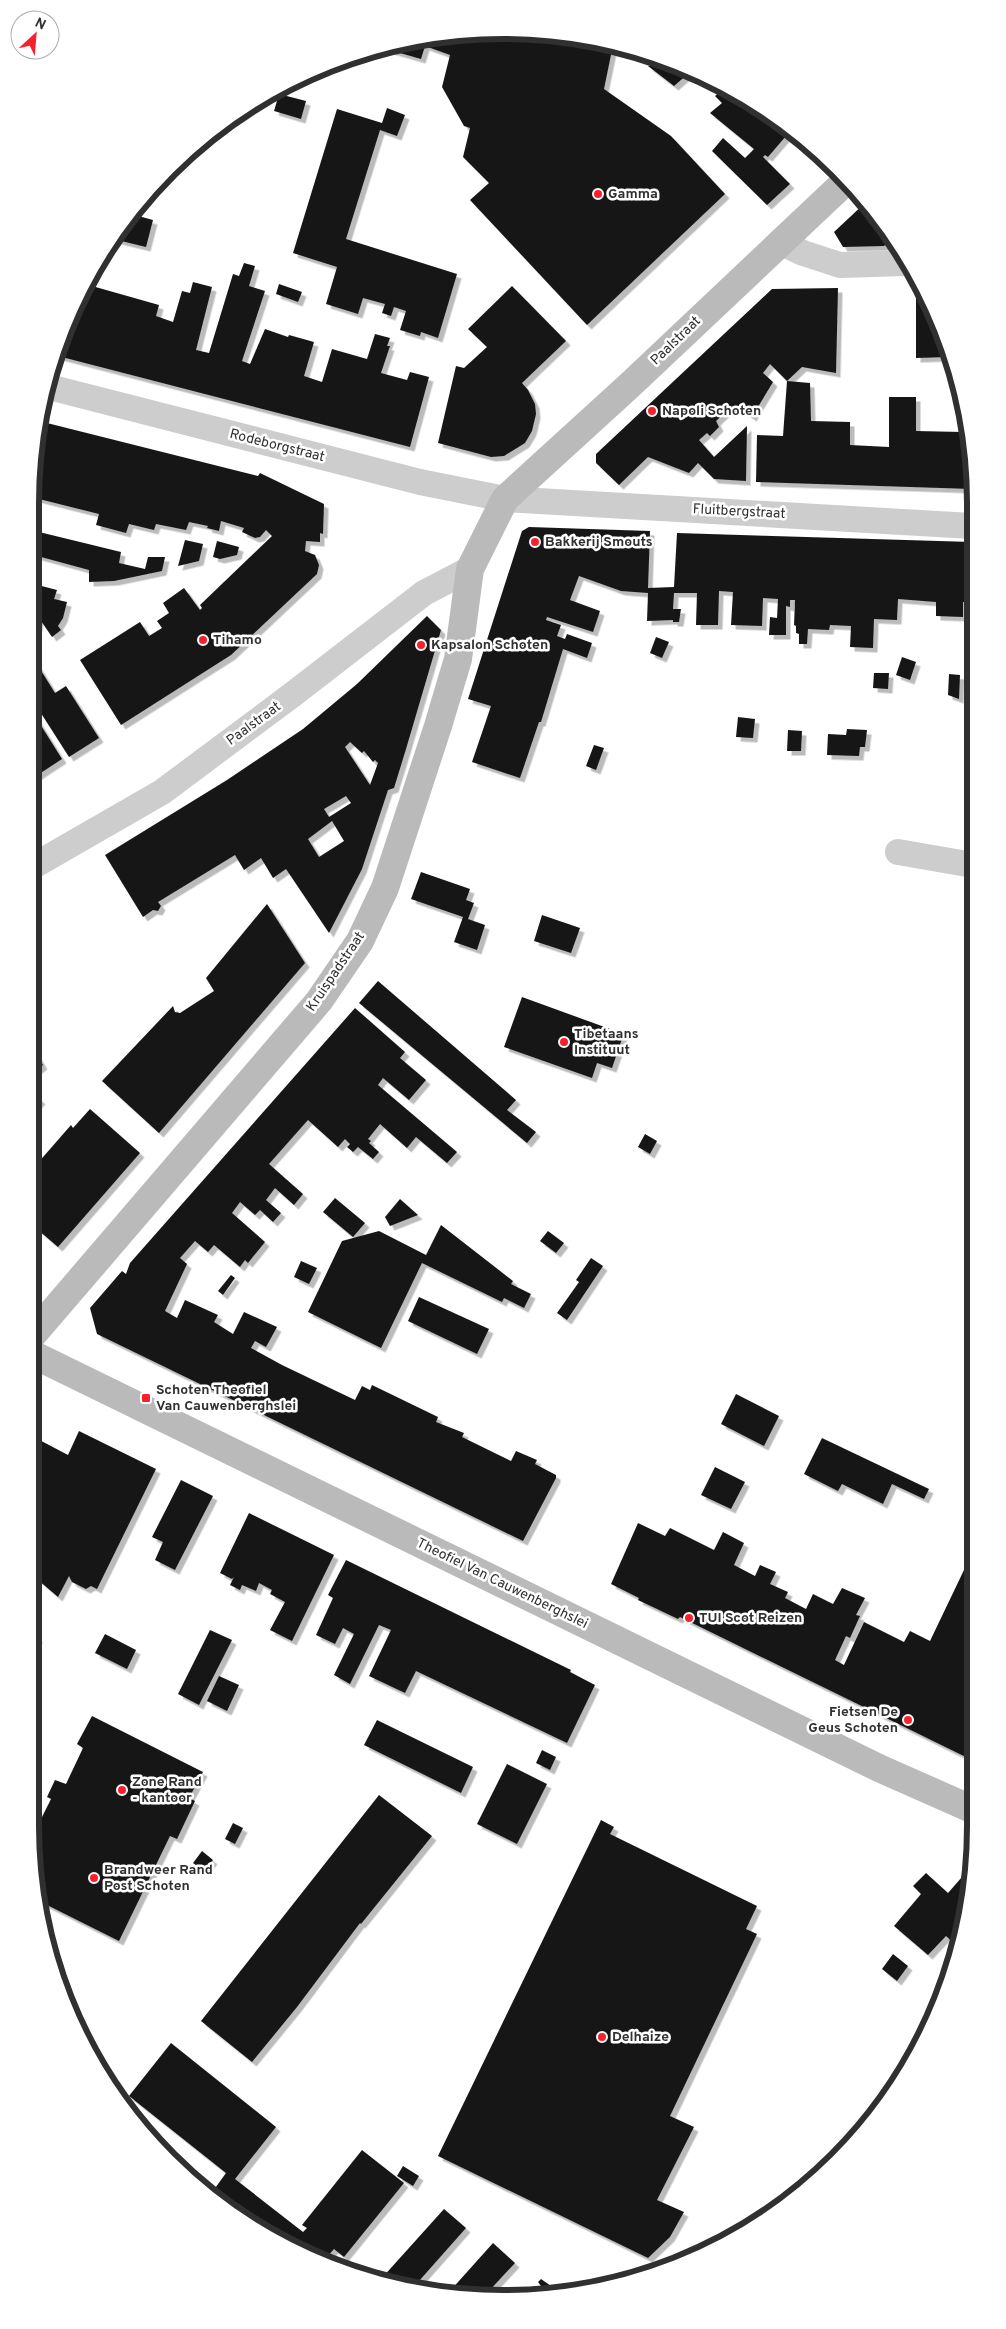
<svg xmlns="http://www.w3.org/2000/svg" width="1006" height="2329" viewBox="0 0 1006 2329" font-family="Overpass,sans-serif">
<defs>
<filter id="shadow"><feDropShadow dx="4.5" dy="4.5" stdDeviation="0" flood-color="#0004"/></filter>
</defs>
<rect width="100%" height="100%" fill="#fff"/>
<!-- building -->
<path fill="#171717" fill-rule="evenodd" filter="url(#shadow)" d="M472,31L565,34L613,45L604,89L671,136L725,194L587,325L470,200L489,183L463,157L470,128L464,126L442,87L450,55L425,46L421,59L379,47Z
M667,62L689,73L674,86L648,66Z
M721,91L792,129L768,157L765,155L763,157L790,184L767,205L712,151L723,138L745,158L754,149L710,113L722,103L715,96Z
M279,94L306,101L301,119L274,111Z
M387,108L405,115L397,136L380,130L346,239L457,274L438,338L421,332L420,336L400,330L406,311L394,307L391,316L382,313L385,304L363,298L358,314L326,304L337,267L293,253L337,109L382,123Z
M866,202L878,215L890,235L885,239L888,242L884,246L843,247L834,232Z
M131,214L153,220L146,247L113,239Z
M244,263L255,266L249,286L265,291L242,361L250,364L265,329L288,337L289,335L314,342L304,376L322,382L332,349L367,359L375,334L390,338L387,346H390L381,373L407,380L410,372L429,377L410,447L54,355L85,284L159,305L156,316L173,322L182,291L190,293L193,282L212,287L196,350L209,353L233,274L239,276Z
M279,284L302,292L298,302L276,294Z
M512,286L566,341L522,383L528,390L535,404L536,414L532,431L525,443L504,456L491,457L438,443L456,366L464,368L487,347L468,329Z
M916,287H920L940,322L949,357L916,358Z
M838,288L836,373L802,367L787,381L810,383L811,421L850,422V445L889,447V397H916V431L962,432L963,407L972,441V489L756,482L757,435L783,436L787,381L770,364L763,373L773,382L752,417L738,406L731,407L716,421L719,427L710,436L707,433L699,440L714,457L747,426L746,481L714,479L698,463L689,473L648,457L619,485L596,463V454L772,289Z
M43,422L258,476L260,473L324,504L323,534L320,533V542L306,541L305,551L315,555L319,565L317,574L231,655L121,725L80,660L140,622L149,636L162,628L157,621L169,613L163,603L184,588L200,610L202,608L200,605L272,536L266,530L260,537L255,538L242,532L244,528L221,521L219,531L207,528L208,526L189,522L186,530L156,524L154,530L129,524L126,533L96,525L99,514L31,497Z
M529,527L650,531L648,588L674,587L677,533L972,542V596H969L968,602H963V617L936,616V602L898,599L897,620L874,619L873,648L850,647L851,626L830,625L829,630L808,629L807,644H799V634L796,633V626L794,625L795,600H790V607L786,606V635H769L770,617L777,618L778,599L763,598L762,626L731,625L733,592L719,591L718,625H696L697,593H674L673,609H681L679,622H673V620L647,621L648,593L621,591L579,576L570,600L600,611L593,632L547,617L546,620L561,625L557,636L565,639L567,634L592,643L587,658L563,649L541,722H539L520,778L472,762L491,706L468,699L522,531Z
M35,531L121,552L119,563L145,569L148,557H165L162,571L114,581L89,582V570L30,554Z
M185,540L203,544L199,561L178,566Z
M217,541L239,547L237,555L220,559L213,557Z
M30,583L57,590L54,599L67,602L63,618L58,626L61,630L52,637L39,618L38,627H30Z
M427,616L441,630L406,749L394,788L388,790L362,869L329,933L286,869L273,878L261,858L244,870L235,855L158,902L161,906L158,911L153,910L143,917L105,855L227,780L303,729L357,684ZM350,742L362,753L364,751L373,762L375,760L378,763L370,785L345,747ZM346,796L351,803L329,817L324,809ZM332,821L344,841L319,857L308,839Z
M656,637L669,642L662,658L650,653Z
M30,653L55,693L66,686L99,738L69,757L30,696Z
M902,657L916,662L910,680L896,675Z
M874,673H889L888,689L873,688Z
M949,674L960,675L959,699L948,695Z
M30,708L62,759L30,780Z
M738,717L755,719L753,738L736,737Z
M847,729L867,730L865,747H860L859,756L827,755L828,734L846,735Z
M788,730L802,731L801,751H787Z
M594,745L604,748L596,770L586,766Z
M421,872L470,889L466,900L474,903L468,919L485,925L477,950L454,942L463,917L411,899Z
M267,904L305,963L159,1133L102,1081L173,1006L175,1012L180,1013L214,991L206,978Z
M542,915L580,928L571,953L534,941Z
M378,981L516,1100L507,1110L536,1132L527,1143L359,1003Z
M522,997L610,1029L609,1031L620,1036L621,1034L623,1036L612,1068L597,1063L592,1078L504,1047Z
M355,1008L405,1052L400,1058L426,1080L409,1100L383,1078L378,1085L457,1152L447,1163L416,1137L407,1148L380,1124L368,1139L371,1141L369,1143L379,1152L373,1159L358,1147L353,1152L347,1147L350,1144L345,1139L338,1147L308,1120L269,1164L303,1194L294,1205L275,1188L266,1200L281,1213L273,1222L260,1210L255,1215L240,1202L232,1213L265,1242L248,1263L245,1260L240,1267L214,1245L208,1252L195,1241L180,1258L187,1264L165,1311L177,1318L185,1300L218,1315L214,1322L233,1334L244,1312L277,1327L266,1347L255,1341L251,1348L282,1365L355,1400L362,1386L370,1390L372,1385L438,1417L436,1422L464,1433L462,1437L511,1461L516,1451L537,1460L535,1464L556,1475V1478L523,1541L97,1334L90,1308L122,1271L126,1274L130,1263Z
M30,1043L43,1065L30,1075Z
M30,1090L41,1100L30,1111Z
M90,1109L140,1153L58,1247L30,1223V1172L71,1125L73,1128Z
M645,1134L657,1141L650,1154L638,1147Z
M335,1198L365,1223L353,1237L323,1212Z
M400,1199L418,1215L390,1226L385,1217Z
M441,1225L513,1281L511,1284L531,1294L524,1308L504,1298L502,1302L422,1263L381,1348L308,1312L342,1241L379,1231L426,1255Z
M548,1231L564,1243L556,1253L540,1241Z
M591,1258L603,1266L567,1320L557,1313L579,1282L576,1280Z
M301,1261L317,1268L309,1284L294,1277Z
M231,1275L235,1278L223,1295L218,1291Z
M419,1297L489,1329L477,1354L408,1321Z
M736,1394L779,1416L764,1446L721,1424Z
M79,1431L156,1469L97,1589L91,1586L86,1589L72,1582L69,1576L58,1597L30,1573V1435L68,1455Z
M822,1438L929,1489L924,1499L892,1484L883,1504L842,1484L838,1491L804,1474Z
M715,1467L745,1482L731,1509L701,1495Z
M181,1480L213,1496L175,1570L155,1560L163,1542L152,1537Z
M249,1513L334,1555L292,1641L270,1630L285,1602L270,1594L272,1590L259,1583L256,1591L242,1585L240,1590L230,1585L234,1577L232,1579L220,1573Z
M638,1523L665,1536L670,1528L714,1550L723,1532L744,1543L734,1565L755,1576L760,1565L776,1572L770,1584L788,1592L785,1598L806,1609L813,1594L833,1604L842,1588L865,1598L856,1615L860,1616L850,1638L846,1636L835,1660L844,1665L864,1622L904,1642L910,1631L930,1641L975,1547L976,1671L967,1688L976,1692V1762L680,1617L678,1619L638,1600L639,1598L611,1584Z
M346,1560L571,1670L570,1672L595,1685L567,1743L416,1671L405,1693L369,1676L391,1630L379,1625L350,1684L334,1675L354,1634L343,1628L335,1644L316,1635L333,1598L328,1595Z
M210,1630L232,1640L199,1705L178,1694Z
M30,1631L38,1638L30,1655Z
M105,1634L136,1650L127,1669L95,1653Z
M219,1676L239,1685L227,1711L207,1701Z
M92,1716L203,1772L189,1798L195,1801L177,1839L170,1836L119,1941L43,1903L32,1837L51,1799L47,1797L55,1780L66,1784L83,1748L77,1744Z
M377,1720L473,1767L461,1793L364,1745Z
M542,1750L556,1757L550,1770L536,1763Z
M507,1764L547,1784L517,1844L477,1824Z
M379,1795L432,1836L361,1924L360,1923L297,2007L252,2062L201,2021Z
M601,1820L614,1827L610,1834L757,1906L746,1929L757,1934L670,2116L694,2127L657,2200L684,2212L670,2237L648,2258L438,2156Z
M233,1823L243,1828L235,1844L225,1839Z
M202,1851L213,1860L204,1871L193,1863Z
M969,1869L956,1945L946,1936L928,1955L894,1926L921,1894L913,1886L926,1873L948,1893Z
M893,1954L908,1966L897,1981L882,1969Z
M171,2043L276,2127L235,2179L303,2232L307,2228L302,2225L362,2150L404,2183L344,2257L334,2249L326,2258L267,2236L213,2191L226,2173L129,2096Z
M403,2166L419,2176L413,2186L397,2176Z
M444,2209L466,2228L411,2290L381,2279Z
M493,2243L515,2263L488,2292L450,2291Z
M541,2279L564,2295L534,2294L541,2286L538,2282Z"/>
<g fill="none" stroke-linecap="round" stroke-linejoin="round">
<!-- street -->
<path stroke="#cdcdcd" stroke-width="26" d="M780,242L803,253L840,265L906,263
M49,387L420,482L505,499L972,526
M898,852L973,865
M30,868L162,792L292,695L424,593L470,569"/>
<!-- secondary -->
<path stroke="#bababa" stroke-width="28" d="M30,1338L319,1001L360,941L385,888L438,726L458,659L470,569L505,499L631,384L845,182
M30,1353L881,1769L976,1811"/>
</g>
<!-- markers -->
<g fill="#f7212d" stroke="#fff" stroke-width="2">
<circle cx="598" cy="194" r="5"/>
<circle cx="652" cy="411" r="5"/>
<circle cx="535" cy="542" r="5"/>
<circle cx="203" cy="640" r="5"/>
<circle cx="421" cy="645" r="5"/>
<circle cx="564" cy="1042" r="5"/>
<rect x="141" y="1393" width="10" height="10" rx="2.5"/>
<circle cx="689" cy="1618" r="5"/>
<circle cx="908" cy="1720" r="5"/>
<circle cx="122" cy="1790" r="5"/>
<circle cx="94" cy="1878" r="5"/>
<circle cx="602" cy="2037" r="5"/>
</g>
<g text-anchor="middle" dominant-baseline="central" stroke-width="5" stroke-linejoin="round" paint-order="stroke">
<!-- poi labels -->
<g font-size="14" font-weight="bold" fill="#303030" stroke="#fff" text-anchor="start">
<text x="608" y="194">Gamma</text>
<text x="662" y="411">Napoli Schoten</text>
<text x="545" y="542">Bakkerij Smouts</text>
<text x="213" y="640">Tihamo</text>
<text x="431" y="645">Kapsalon Schoten</text>
<text x="574" y="1034">Tibetaans<tspan x="574" dy="16">Instituut</tspan></text>
<text x="156" y="1390">Schoten Theofiel<tspan x="156" dy="16">Van Cauwenberghslei</tspan></text>
<text x="699" y="1618">TUI Scot Reizen</text>
<text x="898" y="1712" text-anchor="end">Fietsen De<tspan x="898" dy="16">Geus Schoten</tspan></text>
<text x="132" y="1782">Zone Rand<tspan x="132" dy="16">- kantoor</tspan></text>
<text x="104" y="1870">Brandweer Rand<tspan x="104" dy="16">Post Schoten</tspan></text>
<text x="612" y="2037">Delhaize</text>
</g>
<!-- street labels -->
<g font-size="14" fill="#303030" stroke="#fff">
<text transform="translate(676 341) rotate(-44)">Paalstraat</text>
<text transform="translate(277 446) rotate(14)">Rodeborgstraat</text>
<text transform="translate(739 512) rotate(3)">Fluitbergstraat</text>
<text transform="translate(254 724) rotate(-36)">Paalstraat</text>
<text transform="translate(336 972) rotate(-56)">Kruispadstraat</text>
<text transform="translate(502 1584) rotate(26)">Theofiel Van Cauwenberghslei</text>
</g>
</g>
<!-- crop -->
<path d="M0 0H1006V2329H0ZM503 39H503A464 464 0 0 1 967 503V1826A464 464 0 0 1 503 2290H503A464 464 0 0 1 39 1826V503A464 464 0 0 1 503 39Z" fill="#fff" fill-rule="evenodd"/>
<path fill="none" stroke="#303030" stroke-width="6" d="M503 39H503A464 464 0 0 1 967 503V1826A464 464 0 0 1 503 2290H503A464 464 0 0 1 39 1826V503A464 464 0 0 1 503 39Z"/>
<!-- north arrow -->
<g transform="translate(35 35) rotate(26)"><circle r="24" fill="#ffffff" stroke="#acacac"/>
<path d="M0-4L9 19L0 12L-9 19Z" fill="#f7212d"/>
<text y="-8" font-size="14" font-weight="bold" text-anchor="middle" fill="#303030">N</text>
</g>
</svg>
